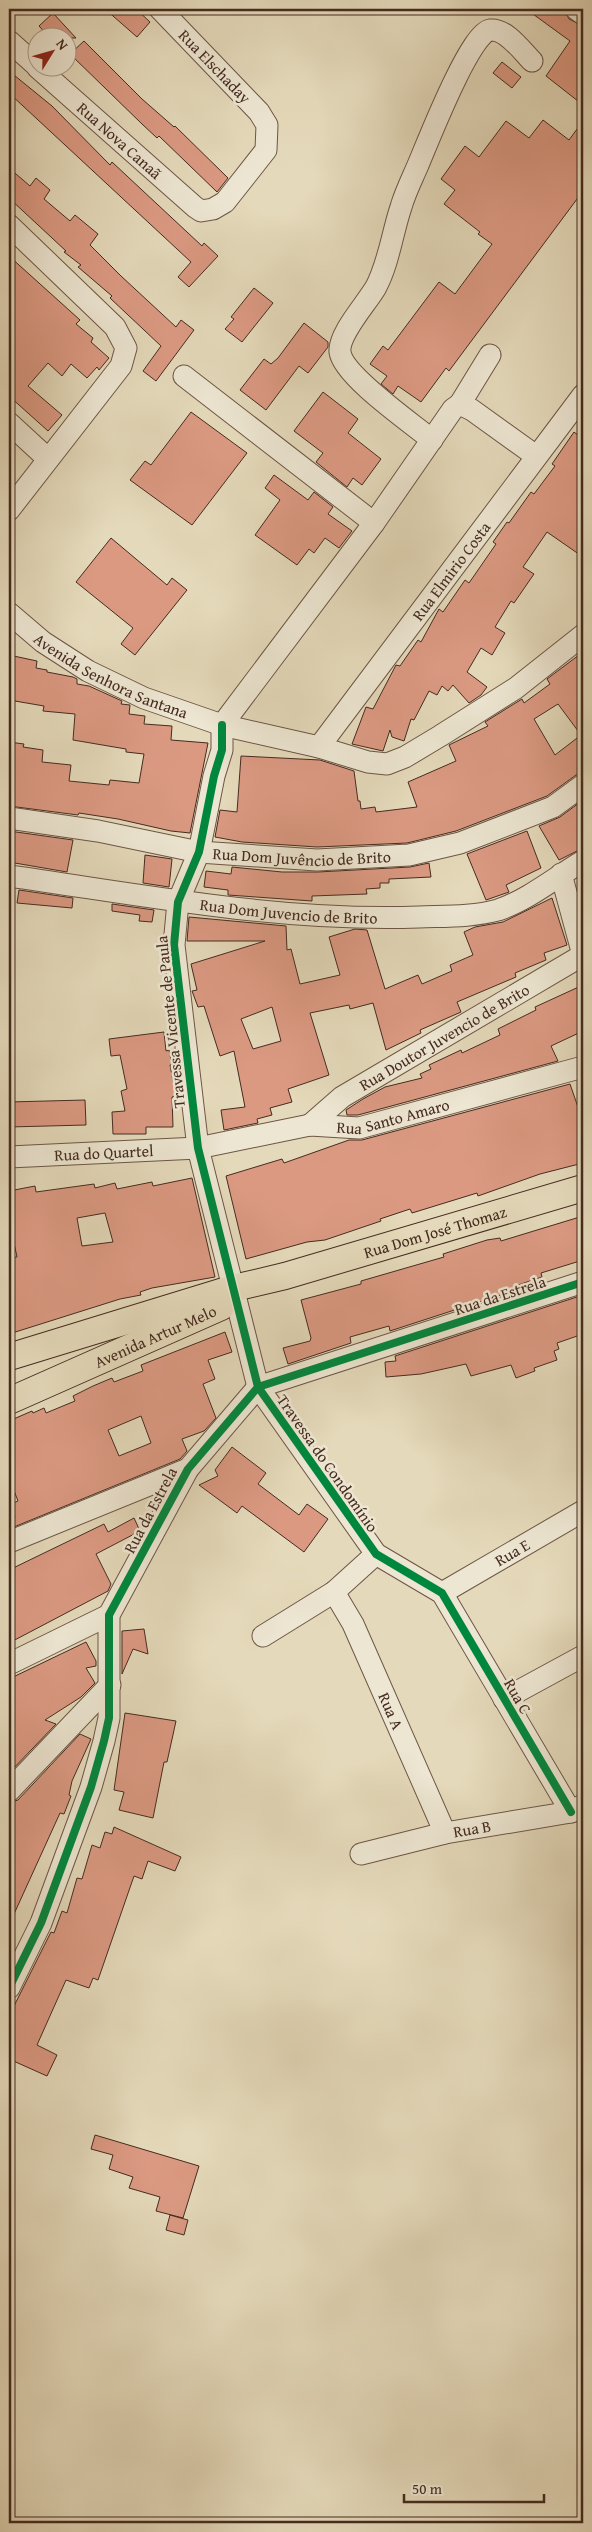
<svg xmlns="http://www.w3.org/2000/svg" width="592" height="2532" viewBox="0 0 592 2532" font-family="'Gentium Book Plus',serif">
<rect width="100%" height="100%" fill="#e4d9ba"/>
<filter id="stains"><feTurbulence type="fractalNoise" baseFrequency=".004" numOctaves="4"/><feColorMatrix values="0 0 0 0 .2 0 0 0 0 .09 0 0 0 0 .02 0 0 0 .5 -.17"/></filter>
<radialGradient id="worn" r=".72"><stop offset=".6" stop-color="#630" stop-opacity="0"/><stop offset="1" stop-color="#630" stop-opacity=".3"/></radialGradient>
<!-- building -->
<path fill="#db9982" stroke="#452b20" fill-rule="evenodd" d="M105,9H136L150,22L137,37Z
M526,9H564L569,19L583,26V105L546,76L570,41Z
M53,13L76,38H50L39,26Z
M84,41L142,99L174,127L175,126L228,178L217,192L159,136L157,138L142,124L70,54Z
M502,62L521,77L512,88L493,73Z
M9,71L52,106L110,165L112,162L202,246L204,243L218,256L189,287L178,277L191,262L9,93Z
M543,120L569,140L583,121V191L449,371L446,368L421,402L398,386L393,394L381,384L387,376L370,364L383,346L388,350L439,282L455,294L492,244L478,234L480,232L444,204L455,190L441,179L465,146L479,157L506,121L529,138Z
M9,168L30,186L36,178L50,190L44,199L70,221L75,215L98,234L90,245L121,276L176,327L181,320L194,330L156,381L143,371L161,346L110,298L112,296L78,267L81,265L64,252L66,251L9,198Z
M9,256L80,320L76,324L93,338L91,342L109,358L99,370L97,367L87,378L71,364L62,376L48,363L28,386L62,415L48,431L9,396Z
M254,288L273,303L242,342L225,329L234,319L231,317Z
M304,323L328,342V347L308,373L299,366L266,410L240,390L264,359L271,364L278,358Z
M323,392L358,419L348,433L381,459L362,485L353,478L347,487L316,462L323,453L294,431Z
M191,412L247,453L192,525L130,480L145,461L151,465Z
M574,432L583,439V557L547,532L523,567L534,574L514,603L511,601L495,627L505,633L492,655L481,648L467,672L487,687L481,695L469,703L453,685L448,691L442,686L437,695L429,691L414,720L411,719L404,741L392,737L390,730L383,751L352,744L366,707L373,709L396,665L400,666L418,640L421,642L439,609L443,612L465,580L469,583L496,544L493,542L507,522L509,523L531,492L534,494L555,466L552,464Z
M274,475L308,500L314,492L333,507L328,514L352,531L339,548L325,538L314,553L309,549L297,565L255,535L280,500L265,488Z
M111,538L167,585L172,578L187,590L135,655L121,644L133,628L76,582Z
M583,652V773L576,775L547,796L456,831L407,843L317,847L242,842L215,837L220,810L237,812L241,756L320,760L354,771L358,801H360L361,809L375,807L376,812L417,807L408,782L456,761L449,745L488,726L485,722L522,699L524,703L550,684L547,679ZM558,704L581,735L555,755L534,719Z
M9,655L37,661L36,668L47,670V672L73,677L77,679V684L89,686L122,701L121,704L130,705L129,714L145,716L144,724L172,726L171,740L208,743L190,833L171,831L118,819L79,813L78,815L9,806V742L24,744L23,747L43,750L42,762L71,765L69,781L109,785L110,780L139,783L144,754L126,752V749L73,740L75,714L43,711L44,706L9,700Z
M583,800V848L559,860L539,826L560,817Z
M9,831L73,840L67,872L9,862Z
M527,831L541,868L506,885L509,892L486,900L467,854Z
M145,855L172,859L169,887L143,883Z
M429,863L431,877L389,879V883H380V888L366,889L367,894L312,896V901L228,895V890L204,887L206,871L231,874L232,867L282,872H318L410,867Z
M19,890L73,898L72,908L17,903Z
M552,898L567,945L544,953L546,960L515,973L516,977L457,1002L461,1012L420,1030L421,1033L386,1050L373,1003L350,1009L349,1005L310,1013L329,1075L288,1089L292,1102L270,1108L272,1115L257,1119L258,1123L224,1130L221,1110L245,1107L234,1051L220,1056L204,1006L198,1007L192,991L197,990L191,964L265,941H187L189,917L286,926L287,950L291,949L300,984L340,975L329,937L355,929L367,930L385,989L418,975L422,984L452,971L450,965L473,955L464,932L475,927L503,922ZM272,1007L281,1041L253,1049L241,1019Z
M112,904L154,910L152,922L139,921L140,915L112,911Z
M583,985V1031L551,1046L558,1061L358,1115H347L346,1110L363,1099L385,1087L422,1078L420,1074L431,1069L429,1065L461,1050L462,1053L500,1035L498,1029L536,1010L535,1007Z
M164,1032L166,1051L169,1050L172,1065H170L176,1096L172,1097L173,1127H146V1134H113L112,1112L125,1111L121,1091L127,1089L120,1055L111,1056L109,1039Z
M570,1084L580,1113L583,1112V1163L540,1174L478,1196L477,1193L412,1213L410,1209L380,1219L381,1221L325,1240L307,1242L246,1259L226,1176L282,1159L284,1163L349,1140H362Z
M85,1100L86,1125L9,1127V1102Z
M192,1178L215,1277L152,1288L140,1292L141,1295L120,1299L9,1334V1258L17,1257L9,1220V1191L35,1186L36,1192L94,1184L95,1188L115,1183L117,1189L152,1182L153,1186ZM105,1213L113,1242L82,1246L77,1218Z
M583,1216V1260L541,1273L542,1277L515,1286L516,1290L390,1331L389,1326L350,1337L351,1343L288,1364L283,1348L310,1341L311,1338L301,1300L361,1284V1281L444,1257L443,1254L487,1240L500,1238L501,1241Z
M583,1295V1334L557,1343L559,1349L554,1351L557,1360L534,1368L535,1371L516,1378L511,1365L471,1376L466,1364L421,1374L386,1377L385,1362L396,1361L395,1356Z
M225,1332L232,1352L208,1360L215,1379L203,1384L216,1418L204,1431L182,1439L187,1451L180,1459L9,1529V1520L15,1517L9,1505L18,1501L9,1478V1421L32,1411L33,1413L44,1408L46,1413L75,1401L73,1396L93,1386L112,1378L114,1382L143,1371L141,1365ZM141,1416L151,1443L119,1456L108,1430Z
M232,1447L266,1473L258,1484L299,1515L307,1504L328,1519L304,1552L242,1506L237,1513L199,1485L218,1476L215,1470Z
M134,1518L140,1531L96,1554L111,1584L108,1591L9,1643V1570L104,1524L108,1532Z
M144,1629L148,1654L133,1649L122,1674V1631Z
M86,1642L96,1661V1666L86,1668L95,1683L81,1697L45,1720L56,1724L9,1773V1679Z
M125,1713L176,1721L167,1762H164L153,1818L119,1810L124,1792L114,1790Z
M80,1734L91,1739L72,1781L69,1795L71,1796L64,1814L60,1813L9,1925V1803L18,1800Z
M114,1827L181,1857L175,1871L148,1861L142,1879L134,1876L98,1980L93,1978L89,1988L66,1980L37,2045L57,2055L47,2076L9,2059V2016L51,1932L54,1933L62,1911L67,1913L77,1878L82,1879L92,1845L100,1848L105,1832L112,1834Z
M95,2135L199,2166L183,2218L156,2211L160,2197L129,2188L133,2177L109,2169L113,2155L91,2149Z
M170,2215L188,2220L184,2235L166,2230Z"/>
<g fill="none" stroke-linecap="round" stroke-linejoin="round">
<defs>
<g id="minor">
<path d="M576,9L583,14"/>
<path d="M9,41L38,67"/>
<path id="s1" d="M38,68L195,207L201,211L213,209L225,202L266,150L267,125L259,112L160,9"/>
<path d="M9,225L115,327L126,348L121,366L9,510"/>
<path d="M184,376L374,523"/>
<path d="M460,404L490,355"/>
<path d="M9,423L47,458"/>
<path d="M432,440C413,424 343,376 340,352C338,334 367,303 376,287C389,262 392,234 401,207C405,193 412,179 418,165C427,144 470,33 490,30C506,28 522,51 532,61"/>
<path id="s2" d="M9,613L43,642L88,671L144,698L222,725L319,747L368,762L387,764L405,757L440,736L516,688L583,635"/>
<path d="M222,725V750L214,776L199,852L178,902L174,945L198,1148L258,1387L376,1554L442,1593L571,1812"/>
<path d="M222,725L374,523L453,409L460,404L472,410L536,456"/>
<path id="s3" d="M319,747L583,395"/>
<path id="s4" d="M9,818L98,831L199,852L317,860L409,855L460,843L553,807L583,785"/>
<path d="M561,874L583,955"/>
<path id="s5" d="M9,876C144,895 281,922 419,917C444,916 473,917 498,910C528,900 556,877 583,861"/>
<path id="s6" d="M310,1125L342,1097L583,955"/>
<path id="s7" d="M9,1157L198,1148L310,1125L359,1128L583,1067"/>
<path d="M9,1542L188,1469"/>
<path id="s8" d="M334,1592L353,1624L445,1833"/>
<path id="s9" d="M442,1593L583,1511"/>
<path d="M263,1636L334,1592L376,1554"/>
<path d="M9,1664L109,1615"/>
<path d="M504,1699L583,1656"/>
<path d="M9,1791L110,1685"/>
<path id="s10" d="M361,1854L445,1833L571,1812L581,1806"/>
<path d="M9,1988L41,1923L91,1787L104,1741L109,1718V1615L188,1469L258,1387L583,1282"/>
</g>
<g id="major">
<path id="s11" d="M9,1357L234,1288L285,1276L583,1188"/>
<path id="s12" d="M9,1401L221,1307"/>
</g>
</defs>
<!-- minor casing -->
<use href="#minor" stroke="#6d5646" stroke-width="23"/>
<!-- major casing -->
<use href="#major" stroke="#452b20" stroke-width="28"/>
<!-- minor -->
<use href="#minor" stroke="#ede6d2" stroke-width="21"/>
<!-- major -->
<use href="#major" stroke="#e4d9ba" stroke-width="26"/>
<defs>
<path id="cycleway" d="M222,725V750L214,776L199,852L178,902L174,945L198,1148L258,1387L376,1554L442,1593L571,1812
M9,1988L41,1923L91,1787L104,1741L109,1718V1615L188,1469L258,1387L583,1282"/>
</defs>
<!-- cycleway casing -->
<use href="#cycleway" stroke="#ede6d2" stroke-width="11"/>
<!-- cycleway -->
<use href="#cycleway" stroke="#00873e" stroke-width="8"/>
</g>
<g text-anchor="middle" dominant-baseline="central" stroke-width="5" stroke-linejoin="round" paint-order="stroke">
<!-- street labels -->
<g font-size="16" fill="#452b20" stroke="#ede6d2">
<text transform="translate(215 66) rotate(46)">Rua Elschaday</text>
<text stroke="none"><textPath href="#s1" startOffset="109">Rua Nova Canaã</textPath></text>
<text stroke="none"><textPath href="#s3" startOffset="220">Rua Elmirio Costa</textPath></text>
<text stroke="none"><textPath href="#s2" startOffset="121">Avenida Senhora Santana</textPath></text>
<text stroke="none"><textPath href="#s4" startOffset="296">Rua Dom Juvêncio de Brito</textPath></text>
<text stroke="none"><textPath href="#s5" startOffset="282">Rua Dom Juvencio de Brito</textPath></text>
<text transform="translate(170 1022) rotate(-96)">Travessa Vicente de Paula</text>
<text stroke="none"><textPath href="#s6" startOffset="161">Rua Doutor Juvencio de Brito</textPath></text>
<text stroke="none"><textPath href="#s7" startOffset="388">Rua Santo Amaro</textPath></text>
<text stroke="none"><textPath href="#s7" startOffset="95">Rua do Quartel</textPath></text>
<text stroke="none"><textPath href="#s11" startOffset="444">Rua Dom José Thomaz</textPath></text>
<text transform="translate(500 1295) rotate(-18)">Rua da Estrela</text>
<text stroke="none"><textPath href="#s12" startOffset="160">Avenida Artur Melo</textPath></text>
<text transform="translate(328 1463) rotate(55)">Travessa do Condomínio</text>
<text transform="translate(150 1510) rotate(-62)">Rua da Estrela</text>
<text stroke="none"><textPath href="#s9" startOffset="81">Rua E</textPath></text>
<text transform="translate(518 1696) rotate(60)">Rua C</text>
<text stroke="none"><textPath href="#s8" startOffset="132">Rua A</textPath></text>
<text stroke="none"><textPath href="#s10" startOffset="114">Rua B</textPath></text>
</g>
</g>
<!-- margin -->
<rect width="592" height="2532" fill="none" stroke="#e4d9ba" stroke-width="30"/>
<rect x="10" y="10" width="572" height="2512" fill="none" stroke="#452b20" stroke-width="2.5"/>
<rect x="15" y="15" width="562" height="2502" fill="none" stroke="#452b20"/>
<!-- north arrow -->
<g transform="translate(52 52) rotate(53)"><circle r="24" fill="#ede6d2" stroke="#aa9b8b"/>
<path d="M0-4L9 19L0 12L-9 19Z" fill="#8f2418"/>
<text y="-8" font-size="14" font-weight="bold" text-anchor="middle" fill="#452b20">N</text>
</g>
<!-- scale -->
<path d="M404 2494v8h140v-8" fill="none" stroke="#452b20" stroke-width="2.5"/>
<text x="412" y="2494" font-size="15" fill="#452b20" stroke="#ede6d2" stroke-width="4" paint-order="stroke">50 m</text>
<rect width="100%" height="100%" filter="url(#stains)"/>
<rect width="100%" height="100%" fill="url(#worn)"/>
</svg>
